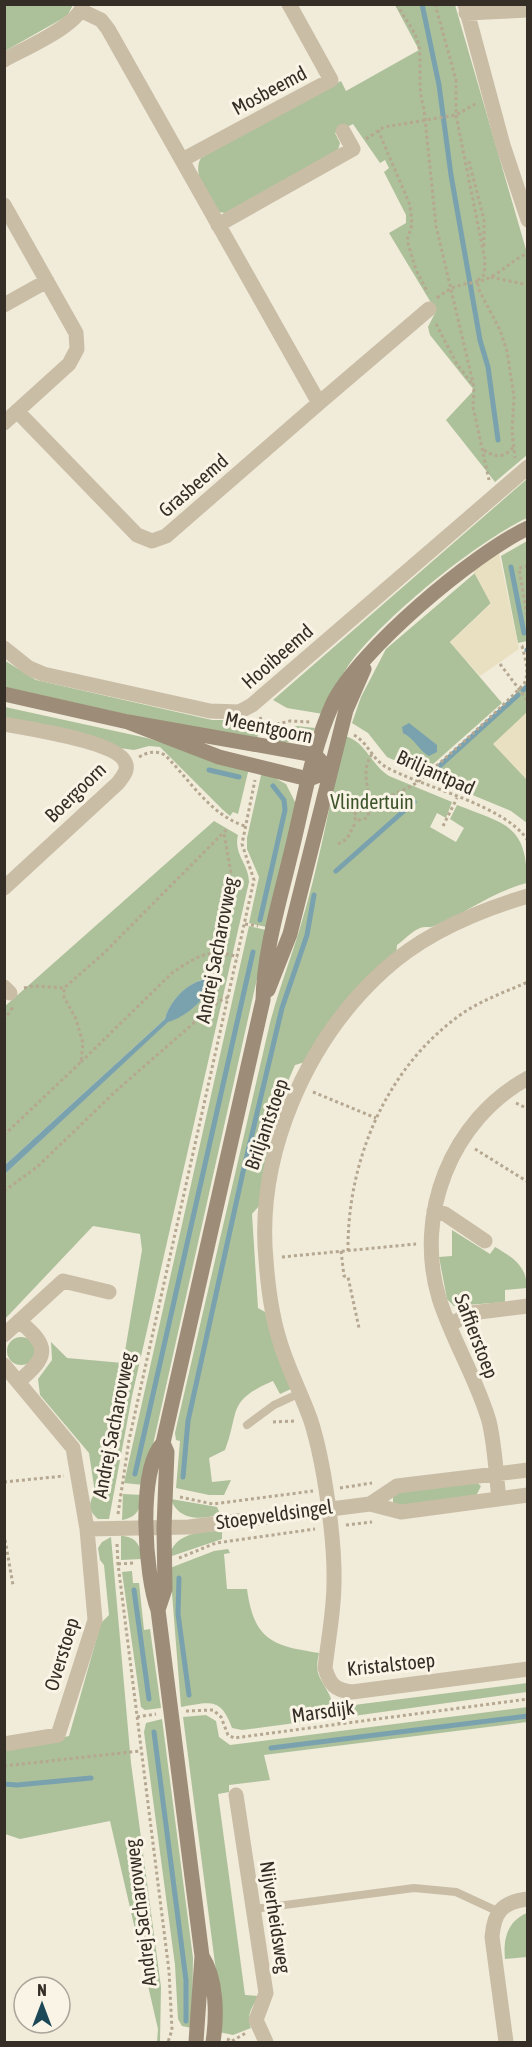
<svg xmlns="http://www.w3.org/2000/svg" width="532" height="2047" viewBox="0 0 532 2047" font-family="'Asap Condensed',sans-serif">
<rect width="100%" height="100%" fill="#f1ebda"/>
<!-- green -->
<path fill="#acc09a" d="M5,5H73L67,16L5,51Z
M395,5H455L527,253V455L495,482L446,420L474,390L430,335L428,327L436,311L389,233L406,223V215L384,172L389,168L385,160L380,163L353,124L335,133L340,143L338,150L225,213L219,212C210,197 191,175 201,158L341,81L346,91L419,50Z
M527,479V518C477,541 380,620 348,666C338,681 330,697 323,714L287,708L273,700Z
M527,541V641L518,643L501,556Z
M475,573L491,603L450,642L502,703L423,773L387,757L368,733L352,723L361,697L386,649Z
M4,660L36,680L212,720H243L245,724L250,722L258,734L257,739L195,730L13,689L5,687Z
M527,683V823L511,811L429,777Z
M5,707L147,738L249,768L238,814L233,812L230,816L222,809L160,747L149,746L134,750L119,748L101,739L5,717Z
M297,726L315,728C307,743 286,744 270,740L275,730Z
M344,736C365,740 371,765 389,776L452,802L446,818L437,813L430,827L456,842L464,828L450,819L457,805C505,824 527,824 527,883C494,891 466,913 434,926C430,928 424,926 420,928C412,931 404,940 397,945L396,956L365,979L305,1062L295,1065L273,1116L278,1122L263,1173L260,1205L252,1214L258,1308L265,1312L275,1350L291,1389L280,1394L273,1381C226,1401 240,1411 225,1450L209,1458L212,1482L231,1480L224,1495H209L176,1488L180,1441L176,1440L175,1433L270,1023C279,988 292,956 302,921C320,861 331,798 344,736Z
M262,771L286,784L296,804L266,927L249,923L259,877L247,849V838Z
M214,821L238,835C233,854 249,864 249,882L132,1396L109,1519H98C88,1511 88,1503 95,1493L89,1453L40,1395L38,1379L52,1360L51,1342L67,1358L123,1363L142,1250L140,1234L93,1226L5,1319V1174L168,1021L195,1005L213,983L207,978C188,983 170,1000 165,1019L5,1165L4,1007Z
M249,926L266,930L258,974L144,1485L124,1483Z
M452,1230L490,1254L495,1247C512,1257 527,1266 527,1288L505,1290V1302L454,1306L447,1299L439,1257L452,1256Z
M7 1351a14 14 0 1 1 28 0a14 14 0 1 1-28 0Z
M476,1482L481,1486L476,1496L396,1506L393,1503V1495L398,1492Z
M123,1494L143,1495C140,1510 137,1517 122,1520Z
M171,1499L217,1507L220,1514C202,1520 178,1521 171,1499Z
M222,1531V1539L169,1557C174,1533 201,1531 222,1531Z
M121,1536C135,1536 141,1545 142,1559L121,1560Z
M111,1537L131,1763L161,1987L160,2042H157L158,2029L110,1821L20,1839L5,1834V1751L69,1736L101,1623L109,1615L104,1565L100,1560L98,1548L102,1542Z
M228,1549L230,1553L224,1554L227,1589H247C254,1640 272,1646 319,1653C314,1675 320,1676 329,1694C333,1701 332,1711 333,1718L242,1730L232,1728C221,1697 210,1702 181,1707L170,1568L214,1551Z
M132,1571L133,1583H139L144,1630L150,1629L161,1708L145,1710L141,1707L122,1572Z
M527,1683V1692L346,1717V1706Z
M528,1707L527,1722L264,1755L270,1780L229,1785V1792L218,1794L245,1995L259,1996C252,2007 246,2014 251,2028L233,2035L219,2032L220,2002L183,1717L206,1715L216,1721L219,1737L230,1745Z
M162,1719L193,1958L192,2028L182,2026L178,2019L175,1965L144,1732L146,1723Z
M527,1913V1957L505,1959C503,1940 507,1921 527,1913Z"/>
<!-- plaza -->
<path fill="#e9dfc1" d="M497,544L519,649L480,676L450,642L491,604L470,565Z
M527,712L528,778L526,779L493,744Z"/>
<!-- water -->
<path fill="#79a2ae" d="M409,723L437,745V752L429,756C420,752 415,739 403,733L402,727Z
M211,978L214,981C207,998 186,1017 168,1022L5,1174V1165L165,1019C170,999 190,980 211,978Z"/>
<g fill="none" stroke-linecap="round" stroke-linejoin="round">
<!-- stream -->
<path stroke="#79a2ae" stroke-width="5" d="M422,4L439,85L451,175L480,340L488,367L498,440
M511,567L524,633
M527,650H528
M523,690L528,686
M209,770L239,777
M434,771L518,695
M336,871L414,802
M260,920L285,810L284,800L273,786
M135,1474L253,952
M183,1477L188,1421L243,1172L282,1008L307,935L314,895
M179,1578L178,1614L189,1695
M134,1590L149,1699
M154,1732L186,1980V2021
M271,1748L528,1716
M4,1784L17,1785L91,1778"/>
<!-- path -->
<path stroke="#b5a790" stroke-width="3" stroke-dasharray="3 3" stroke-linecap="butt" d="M397,4C404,19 416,30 419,47C422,68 417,87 424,109L436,226L474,387L473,407L489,480
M435,4L456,80V115L485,260L484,275L478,280V288L500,330L507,351L514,397L512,431L515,458
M378,130L410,205L412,225L407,240L416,270L428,293
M366,139L384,127L456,115L477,103
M469,161L484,220V248
M491,277L528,285
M437,298C460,279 470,287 491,277C504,270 514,259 528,253
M436,324L457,364L473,385
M484,450C495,458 505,458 513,447
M528,566L519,568L528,622
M500,664L528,701
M260,717L265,730
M265,727L290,721L310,722
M354,735C368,743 372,759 386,767C424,788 506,805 528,841
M372,754C357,776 376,796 367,818L356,821L354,815C362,805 404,793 419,781C455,750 491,718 524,684C530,672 525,658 522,646H519
M139,757C148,752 155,750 165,755C190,780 210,815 245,826
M443,826L457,798
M338,844L347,839L356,821
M245,924L258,926
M221,950L230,900L231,873L224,833
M24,988L34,986L64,988
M4,1020L13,1007
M81,1062L172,973C196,957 209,947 238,957
M313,1092L376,1118
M516,1103L528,1109
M4,1135L81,1062L83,1043L76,1019L64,997V988L103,954L228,828
M475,1149L528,1182
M4,1191L37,1167L117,1090L219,1001L229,997
M341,1251L344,1276L348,1277L359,1328
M348,1251C347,1159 388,1063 466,1011C485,999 507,991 528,982
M282,1257L416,1244
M273,1422L294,1421
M4,1482L64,1476
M340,1488L372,1483
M180,1497L213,1504L313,1491
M118,1514L129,1440L254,880L242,844L255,780
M346,1525L372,1522
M4,1534L13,1585
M117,1544L118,1564L169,1971L172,2030L168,2042
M179,1558L216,1543L315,1529
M118,1564L134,1563
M339,1704V1724
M186,1711L213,1710L221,1717L228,1735L234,1738L528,1699
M137,1717L156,1714
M4,1766L140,1751
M227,2039L235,2042
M232,2041L246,2033"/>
<!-- lane -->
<path stroke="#c9bda6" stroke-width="8" d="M247,1425L274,1405L300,1393
M254,1909L414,1888L456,1892L497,1911"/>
<!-- street -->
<path stroke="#c9bda6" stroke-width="15" d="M465,4L503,145L528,220
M466,13L528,10
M4,60C23,49 80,25 83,4
M182,160L331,80L289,4
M4,205L76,333L77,349L69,364L4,423
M218,225L353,149L343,131
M4,305L47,281
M319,403L429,309
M17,411L137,535L152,541L166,536L319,403L108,29L101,20L82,11
M4,648L29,668L43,674L210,711L239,712L252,705L528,467
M4,724C28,729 116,741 125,762C129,770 123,776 118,783L4,888
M528,896C477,911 422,935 383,971C306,1041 256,1155 266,1260C268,1288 272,1318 281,1345C289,1371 302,1395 311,1421C324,1462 335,1539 334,1583C334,1611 328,1640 325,1668C330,1685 335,1690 352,1692L528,1669
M4,987L10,993
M434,1211L445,1214L485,1241
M449,1325L471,1313L528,1306
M4,1335L63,1281L109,1292
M4,1365L73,1448L87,1529L95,1620L58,1735L4,1744
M18,1382C48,1357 51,1347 19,1321
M499,1499C496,1474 495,1446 489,1421C477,1379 452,1340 439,1298C414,1215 451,1120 528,1078
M370,1504L397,1486L528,1470
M87,1529L189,1527L370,1504L401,1512L528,1495
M236,1795L266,1993L256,2020L266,2042
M506,2042L492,1937C494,1912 502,1902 528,1899"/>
<!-- secondary -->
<path stroke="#9d8c77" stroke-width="15" d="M4,694L128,722L315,755L330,771L309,779L304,778L219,757L128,722
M268,990L290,934L346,710L364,669
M158,1610L165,1589L164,1528L167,1452L163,1443
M202,1956C217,1979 217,2016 213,2042
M196,2042L202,1956L158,1610C145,1576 137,1469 163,1443L263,1000C264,952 279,903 290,857C303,806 311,751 333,703C359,650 473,554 528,528"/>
</g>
<g text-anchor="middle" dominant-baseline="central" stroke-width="6" stroke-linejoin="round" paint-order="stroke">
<!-- street labels -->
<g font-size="20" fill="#352e27" stroke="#f9f4e6">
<text transform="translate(269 90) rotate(-28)">Mosbeemd</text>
<text transform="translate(193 485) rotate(-41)">Grasbeemd</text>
<text transform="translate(277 656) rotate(-41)">Hooibeemd</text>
<text transform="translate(269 727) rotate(12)">Meentgoorn</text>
<text transform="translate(436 772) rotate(24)">Briljantpad</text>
<text transform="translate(75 792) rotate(-44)">Boergoorn</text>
<text transform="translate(216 950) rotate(-79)">Andrej Sacharovweg</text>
<text transform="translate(266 1124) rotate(-71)">Briljantstoep</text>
<text transform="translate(477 1336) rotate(69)">Saffierstoep</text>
<text transform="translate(113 1425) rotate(-79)">Andrej Sacharovweg</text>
<text transform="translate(274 1514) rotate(-8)">Stoepveldsingel</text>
<text transform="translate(61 1654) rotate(-73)">Overstoep</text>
<text transform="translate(391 1664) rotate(-6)">Kristalstoep</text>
<text transform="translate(323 1711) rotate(-8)">Marsdijk</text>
<text transform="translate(140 1913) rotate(-97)">Andrej Sacharovweg</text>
<text transform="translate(276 1917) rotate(81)">Nijverheidsweg</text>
</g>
<!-- park labels -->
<g font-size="20" fill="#3d542b" stroke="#f9f4e6">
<text x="372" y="801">Vlindertuin</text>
</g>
</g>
<!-- border -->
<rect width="532" height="2047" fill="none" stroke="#352e27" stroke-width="12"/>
<!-- north arrow -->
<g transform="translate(42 2005)"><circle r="28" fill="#f9f4e6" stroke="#aba59a" stroke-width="1.5"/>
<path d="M0-4.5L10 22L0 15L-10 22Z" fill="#1d4857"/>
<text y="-9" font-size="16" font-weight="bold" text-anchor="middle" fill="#352e27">N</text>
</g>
</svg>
